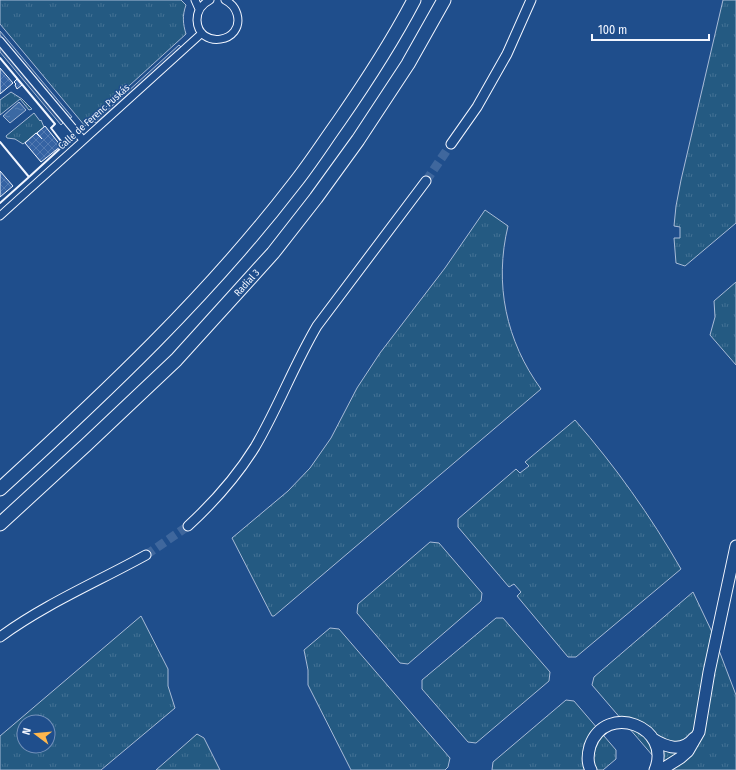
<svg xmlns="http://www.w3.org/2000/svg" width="736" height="770" viewBox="0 0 736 770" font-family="'Fira Sans Condensed',sans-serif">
<defs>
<pattern id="grass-tufts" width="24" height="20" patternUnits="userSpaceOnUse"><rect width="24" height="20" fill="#245a82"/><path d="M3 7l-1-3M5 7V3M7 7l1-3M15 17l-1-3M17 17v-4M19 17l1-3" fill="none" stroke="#447295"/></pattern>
<pattern id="water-ripples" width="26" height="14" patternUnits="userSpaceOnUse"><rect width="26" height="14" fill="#3b69a3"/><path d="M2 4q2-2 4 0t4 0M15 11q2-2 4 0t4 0" fill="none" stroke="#587fb1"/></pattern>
<pattern id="building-cross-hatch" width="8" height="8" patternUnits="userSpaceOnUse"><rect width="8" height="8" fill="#3563a3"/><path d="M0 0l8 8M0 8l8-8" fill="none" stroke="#537ab1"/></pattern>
</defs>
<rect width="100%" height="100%" fill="#1f4e8c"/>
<!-- grass -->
<path fill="url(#grass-tufts)" stroke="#a8bbd7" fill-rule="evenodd" d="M0,0H181L186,5C182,16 183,24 186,34L85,126L0,24Z
M723,0H736V223L685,266L676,263L674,238H680V227L674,226L676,206L681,180Z
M11,92L22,99L32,109L29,110L20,99L0,115V100Z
M34,113L40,121L41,120L44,127L23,144L15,139L7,138L6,136Z
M485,210L508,226C494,284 506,341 541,389L274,616H272L232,538L288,491L310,468L331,438L357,388L380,353L445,268Z
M736,282V365L710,335L715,317L714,301Z
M575,420C615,466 650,515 681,569L576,657H568L517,596L521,592L514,584L509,587L458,527V519L516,469L520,473L529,466L525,462Z
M430,542L439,543L482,593L481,601L408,664L400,663L357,613L358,604Z
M693,592L712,632L736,695V770H665L592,685L594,677Z
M141,616L168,669V686L175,708L101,770H0V736ZM24,722H48V746H24Z
M496,618H503L550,672L549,681L476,743L468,742L422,689V680Z
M330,628L339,629L450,758L448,767L445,770H351L308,685V670L304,650Z
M566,700L574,701L616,750V759L603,770H492L493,762Z
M197,734L204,738L220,770H156Z"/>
<!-- parking -->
<path fill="#305b95" stroke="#a8bbd7" d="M0,31L72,117L70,118L0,35Z
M179,45L181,47L96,123L94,122Z
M0,48L63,123L61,125L0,52Z"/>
<!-- water -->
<path fill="url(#water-ripples)" stroke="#a8bbd7" d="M19,102L26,110L10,123L3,116Z"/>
<!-- building -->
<path fill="url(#building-cross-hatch)" stroke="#f2f6ff" d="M0,68L13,83L0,94Z
M17,79L22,85L17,89L15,85L16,84L14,82Z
M45,126L61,146L41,162L25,143L36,133L42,139L37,133Z
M0,171L13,186L0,197Z"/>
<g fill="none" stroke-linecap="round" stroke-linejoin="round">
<!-- tertiary-tunnel -->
<path stroke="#3f679d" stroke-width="9" stroke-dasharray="9 4.5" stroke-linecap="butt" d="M426,181L451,144
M146,555L188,526"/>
<defs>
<path id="minor" d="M195,0L199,9
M210,0C202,4 197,11 197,20C198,50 245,43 237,14C235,7 231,3 225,0
M0,41L83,140
M0,216L202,33"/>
<path id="tertiary" d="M451,144L477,107L507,54L531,0
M188,526C213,503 237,476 255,447C278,408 294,365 317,326L426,181
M0,637C45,604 97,582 146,555"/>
<path id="primary" d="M653,739C666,747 682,753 694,738
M591,770C587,763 588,753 590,746C606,701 673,727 655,770
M661,770L680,758L688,751L699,732L709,672L736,546"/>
<path id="motorway" d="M0,489C104,394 208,296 294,184C310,164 324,142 339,121C366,82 392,42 414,0
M0,524L86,445L176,360L273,253L316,198L358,140L408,64L444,0"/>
</defs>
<!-- minor casing -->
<use href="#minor" stroke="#f2f6ff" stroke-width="9"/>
<!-- tertiary casing -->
<use href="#tertiary" stroke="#f2f6ff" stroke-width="11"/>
<!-- primary casing -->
<use href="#primary" stroke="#f2f6ff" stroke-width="13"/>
<!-- motorway casing -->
<use href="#motorway" stroke="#f2f6ff" stroke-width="15"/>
<!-- minor -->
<use href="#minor" stroke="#1f4e8c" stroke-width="7"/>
<!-- tertiary -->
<use href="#tertiary" stroke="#1f4e8c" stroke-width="9"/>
<!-- primary -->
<use href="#primary" stroke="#1f4e8c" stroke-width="11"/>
<!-- motorway -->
<use href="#motorway" stroke="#1f4e8c" stroke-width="13"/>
<!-- wall -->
<path stroke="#f2f6ff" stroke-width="2" d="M0,58L55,124L51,128L64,145L29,177
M0,142L29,177L0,203"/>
</g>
<g text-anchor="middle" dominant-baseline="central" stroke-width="3" stroke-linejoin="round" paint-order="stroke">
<!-- street labels -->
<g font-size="10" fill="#f2f6ff" stroke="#1f4e8c">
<text transform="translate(94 117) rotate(-42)">Calle de Ferenc Puskás</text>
<text transform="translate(247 283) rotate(-48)">Radial 3</text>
</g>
</g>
<!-- north arrow -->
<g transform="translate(36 734) rotate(286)"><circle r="19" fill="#1f4e8c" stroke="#7391ba"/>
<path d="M0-3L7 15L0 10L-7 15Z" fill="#ffb74d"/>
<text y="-6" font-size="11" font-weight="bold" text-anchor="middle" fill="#f2f6ff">N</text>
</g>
<!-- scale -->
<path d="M592 34v6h117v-6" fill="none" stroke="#f2f6ff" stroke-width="2"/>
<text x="598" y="34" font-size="12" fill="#f2f6ff" stroke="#1f4e8c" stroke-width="3" paint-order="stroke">100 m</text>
</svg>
